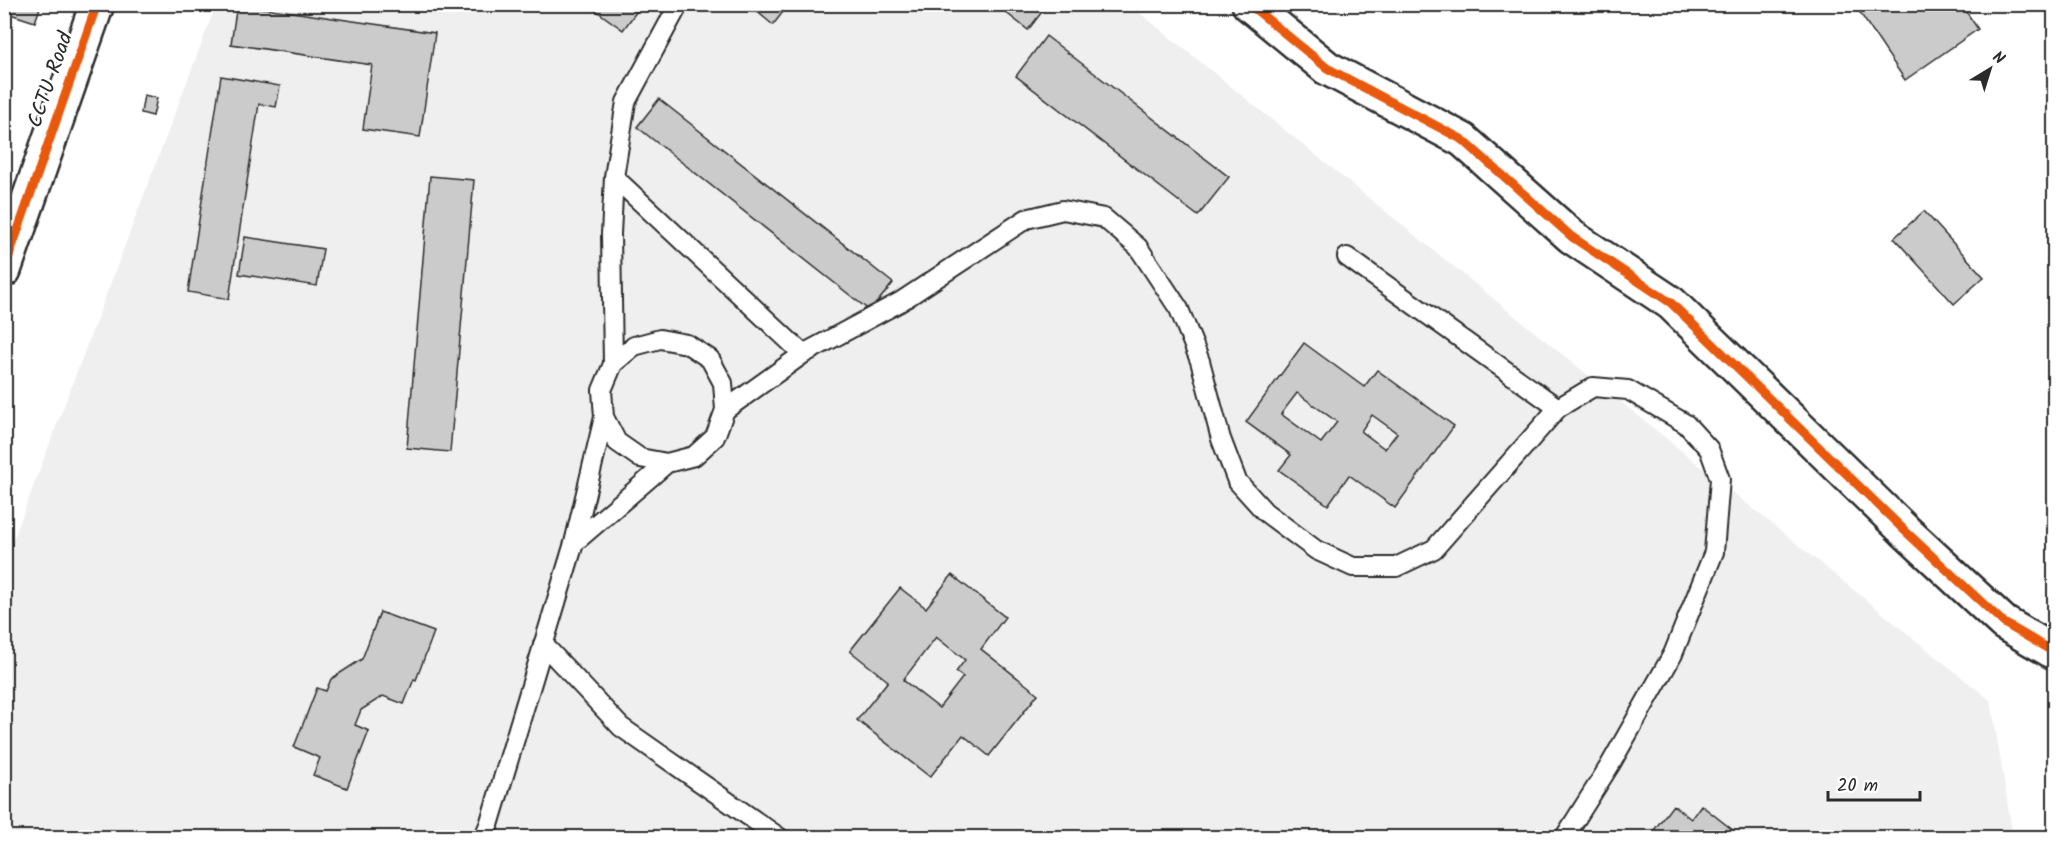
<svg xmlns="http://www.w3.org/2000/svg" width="2059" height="842" viewBox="0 0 2059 842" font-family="Kalam,sans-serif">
<rect width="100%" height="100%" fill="#fff"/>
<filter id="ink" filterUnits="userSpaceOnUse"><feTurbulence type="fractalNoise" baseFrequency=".0167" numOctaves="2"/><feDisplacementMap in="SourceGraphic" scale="12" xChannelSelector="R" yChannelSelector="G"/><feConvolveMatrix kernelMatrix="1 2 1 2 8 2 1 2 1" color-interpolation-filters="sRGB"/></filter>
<g filter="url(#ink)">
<!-- built -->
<path fill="#efefef" d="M216,5H1130L1991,701L2013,837H5L4,564Z"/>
<!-- building -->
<path fill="#cbcbcb" stroke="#2b2b2b" stroke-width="1.5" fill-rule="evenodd" d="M10,4H40L41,5L35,22L7,13Z
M237,4L435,33L420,137L363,129L372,65L231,44Z
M587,4H642L623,30Z
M748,4H789L773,25Z
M995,4H1048L1028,30Z
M1872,4H1961L1978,29L1905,80L1860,13Z
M1046,36L1229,177L1198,216L1016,76Z
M221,76L280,86L276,107L259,104L229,299L188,292Z
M144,95L157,98L153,116L141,113Z
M659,99L893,283L870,311L637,127Z
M430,176L474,180L450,452L407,448Z
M1924,211L1984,277L1954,304L1894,238Z
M245,237L323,249L317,286L239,274Z
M1304,343L1364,387L1377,370L1454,426L1395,508L1349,475L1328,505L1279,470L1291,455L1246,422ZM1297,393L1337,422L1321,443L1281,414ZM1372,415L1397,433L1385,449L1361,431Z
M952,575L1005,617L981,649L1038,694L989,756L963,735L930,777L857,720L888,681L850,651L900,588L926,608ZM936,637L965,660L956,672L963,677L939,708L903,680Z
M380,612L434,632L416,680L414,679L404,704L383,696L361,710L355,725L369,731L347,788L313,775L320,758L294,747L317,688L326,691L331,679L362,659Z
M1673,805L1691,819L1701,805L1743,838H1648Z"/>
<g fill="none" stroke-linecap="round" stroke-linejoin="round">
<defs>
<path id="service" d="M614,177L803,354
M1347,257L1558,408
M613,364L611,234L614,177L626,102L679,4
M725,410L803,354L900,302L1026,219L1063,210L1104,218L1138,247L1179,309L1200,361L1221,439L1237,481L1265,512L1316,550L1353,567H1396L1434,549L1558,408L1593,387L1628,390L1686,424L1709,449L1720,479L1714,552L1673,654L1610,765L1564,838
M574,543L604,417
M543,644L621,727L780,838
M483,838L489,825L574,543L667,463L694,456L715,437L725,410L723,383L710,359L687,344L660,339L634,346L613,364L602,390L604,417L617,442L640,458L667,463"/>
<path id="minor" d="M1249,4L1327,68L1463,140L1572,237L1671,303L1904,530L2004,623L2054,652"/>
<path id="tertiary" d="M4,270L97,4"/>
</defs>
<!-- service casing -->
<use href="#service" stroke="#2b2b2b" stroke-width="22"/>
<!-- minor casing -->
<use href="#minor" stroke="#2b2b2b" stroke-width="38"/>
<!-- tertiary casing -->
<use href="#tertiary" stroke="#2b2b2b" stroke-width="38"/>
<!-- service -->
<use href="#service" stroke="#fff" stroke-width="18"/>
<!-- minor -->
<use href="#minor" stroke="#fff" stroke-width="33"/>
<!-- tertiary -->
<use href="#tertiary" stroke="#fff" stroke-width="33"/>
<defs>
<path id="cycleway" d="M1249,4L1327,68L1463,140L1572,237L1671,303L1904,530L2004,623L2054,652
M4,270L97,4"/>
</defs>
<!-- cycleway casing -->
<use href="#cycleway" stroke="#fff" stroke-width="13"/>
<!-- cycleway -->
<use href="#cycleway" stroke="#e8590c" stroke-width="9"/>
</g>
</g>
<g text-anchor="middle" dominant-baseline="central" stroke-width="5" stroke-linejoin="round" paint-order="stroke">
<!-- street labels -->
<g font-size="21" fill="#2b2b2b" stroke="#fff">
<text transform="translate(51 80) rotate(-71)">CCTU Road</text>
</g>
</g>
<!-- margin -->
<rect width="2059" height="842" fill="none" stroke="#fff" stroke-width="24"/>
<rect x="12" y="12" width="2035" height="818" fill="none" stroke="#2b2b2b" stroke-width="2" filter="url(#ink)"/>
<!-- north arrow -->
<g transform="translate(1990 69) rotate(38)" stroke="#ffffff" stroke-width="4.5" paint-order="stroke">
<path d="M0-4.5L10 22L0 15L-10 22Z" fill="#2b2b2b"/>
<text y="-9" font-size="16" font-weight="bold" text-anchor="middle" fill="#2b2b2b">N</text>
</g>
<!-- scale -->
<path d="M1828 791v9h92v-9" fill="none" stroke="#2b2b2b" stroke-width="3"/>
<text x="1837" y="791" font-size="18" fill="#2b2b2b" stroke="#ffffff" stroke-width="4.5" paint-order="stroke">20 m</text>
</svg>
